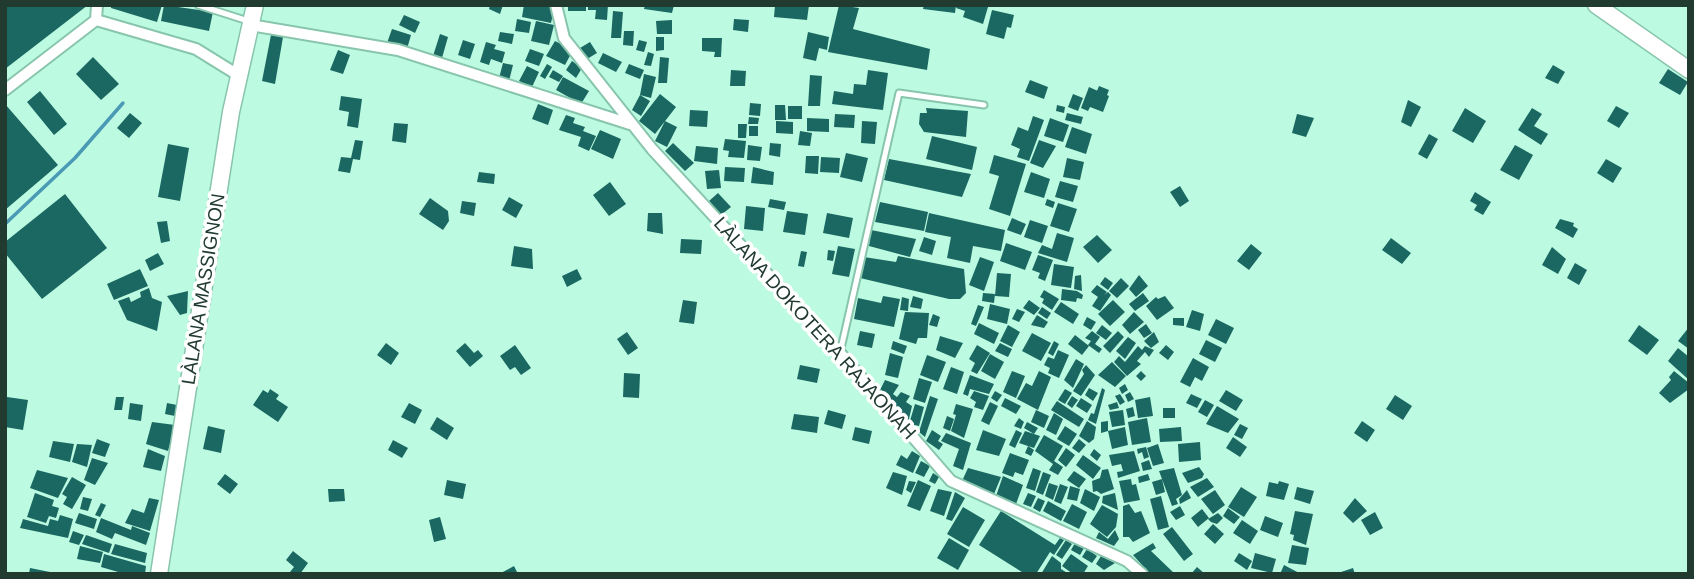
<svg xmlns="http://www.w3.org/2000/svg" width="1694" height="579" viewBox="0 0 1694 579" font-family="Helvetica,sans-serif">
<rect width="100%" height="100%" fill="#bcfbe1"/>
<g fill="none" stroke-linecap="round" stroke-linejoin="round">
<!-- stream -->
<path stroke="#4b9ab5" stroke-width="3.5" d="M5,224L75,158L123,103"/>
</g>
<!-- building -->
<path fill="#1b6761" d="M5,5H88L5,69Z
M111,5H162L157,22L111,8Z
M164,5L213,12L209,31L161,21Z
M490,5H503L500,14L489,9Z
M524,5H555L551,23L522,17Z
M568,5H586V11H568Z
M588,5H608L607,20L595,19L596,10H588Z
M645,5H674L672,13L644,9Z
M775,5H809L807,20L774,17Z
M839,5L859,8L853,29L930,49L927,70L828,52Z
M924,5H956L955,13L923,9Z
M957,5L988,7L983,24L963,17L965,11L956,8Z
M992,10L1014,15L1011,28L1007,27L1004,39L986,34Z
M613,11L623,12L621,38H611Z
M404,15L420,22L415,33L399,25Z
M517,19L531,22L529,33L515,31Z
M734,19L749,20L748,32L733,30Z
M672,20V34H657L656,21Z
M536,21L554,25L549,45L531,41Z
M392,29L411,35L407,49L387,43Z
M624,31H634L633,46L623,45Z
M500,32L514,34L512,44L498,41Z
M808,32L829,37L827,50L819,48L816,61L803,58Z
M440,34L448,37L442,58L433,56Z
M271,35L283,37L275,84L262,81Z
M656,37H664V50L656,51Z
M702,38H722L721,57H714L715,52L702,51Z
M463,40L475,44L470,59L458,55Z
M639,40L647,42L644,52L636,50Z
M555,41L573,50L565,65L546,56Z
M486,42L496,45L494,49L505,52L502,63L491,59L489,65L480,62Z
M590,42L597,53L587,59L580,48Z
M530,49L544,54L539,66L525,61Z
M338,50L350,55L343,74L330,70Z
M648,52L654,54L651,66L644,65Z
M603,53L622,62L616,72L598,63Z
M93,57L119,84L101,100L76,74Z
M660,57L669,58L667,83H658Z
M572,61L582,68L576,78L566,70Z
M503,63L513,65L509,81L499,78Z
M547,64L552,67L545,79L540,76Z
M629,64L644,70L640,79L625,73Z
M1553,65L1565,72L1558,84L1545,78Z
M527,66L539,72L532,87L519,81Z
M1668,69L1688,82L1680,95L1659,83Z
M553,70L563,76L559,82L549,77Z
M731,70L746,71L745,86H730Z
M868,70L888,73L883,110L832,104L834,91L853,94L854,84L866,85Z
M644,74L656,77L651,98L640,95L650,101L641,116L632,110L640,95Z
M810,75L822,76L820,106H808Z
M563,77L589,91L581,104L556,90Z
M1030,80L1048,87L1044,99L1025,92Z
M1099,86L1109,90L1107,95L1097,91Z
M1089,87L1109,96L1103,112L1090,107L1088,111L1081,108Z
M40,91L67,124L54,135L27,102Z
M660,94L676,107L655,134L639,121Z
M1073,94L1083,98L1078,111L1068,107Z
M341,96L362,99L358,128L347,126L349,112L339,110Z
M1408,100L1421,107L1411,127L1401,122Z
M750,103L761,104L760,116L749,115Z
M5,104L58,165L5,210Z
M538,104L553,110L548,125L532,119Z
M775,105H785L786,120H775Z
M1057,105L1065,107L1064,113L1056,111Z
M788,106H802V119H788Z
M1616,106L1629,113L1619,128L1607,121Z
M926,108L968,111L966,137L924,132L919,124L920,113H927Z
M1465,108L1486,121L1473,143L1452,131Z
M1532,108L1542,114L1534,126L1548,134L1541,145L1518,130Z
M690,110L708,111L707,127L689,126Z
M130,113L142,123L129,138L117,128Z
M1067,113L1083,117L1081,124L1065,120Z
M835,114L855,115L854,128L834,127Z
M1297,114L1314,118L1306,137L1292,133Z
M566,115L575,118L573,123L585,127L583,131L596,136L589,151L578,146L581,137L559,130Z
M1033,116L1044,120L1029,161L1017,157L1020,149L1011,145L1018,127L1028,131Z
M749,117L759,118L758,124H748Z
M807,118L829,119V132L807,131Z
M1050,118L1069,125L1063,142L1044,136Z
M665,121L677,127L667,147L655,141Z
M776,121L793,122V134L776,133Z
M862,121L877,122L875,144L861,143Z
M394,123L408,124L406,143L392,141Z
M738,124H747L746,138H738Z
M749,126H758V136H749Z
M1072,127L1092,134L1086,154L1065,147Z
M600,130L621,139L613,159L591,149Z
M800,131L812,133L810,146L798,145Z
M1429,134L1438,139L1427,159L1418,154Z
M932,136L977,147L972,170L926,159Z
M725,139L746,141L744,158L728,157L729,151L723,150Z
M355,140L363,141L360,160L353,159L350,173L338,171L341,157L351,158Z
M1039,140L1056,146L1043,168L1030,163Z
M673,143L694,163L685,171L665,151Z
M770,143L781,144L780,157L769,155Z
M168,144L189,148L180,201L158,197Z
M748,145L762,147L760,161L747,160Z
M1515,145L1533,155L1519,180L1500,170Z
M696,146L718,148L717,164L694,161Z
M846,153L868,158L862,182L840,177Z
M994,155L1026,164L1010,216L989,209L999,176L989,173Z
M806,156H819L818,174L805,173Z
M821,157L840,158L839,173L820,172Z
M1067,158L1084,162L1080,180L1063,177Z
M889,159L971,174L962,197L884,180Z
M1606,159L1622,168L1613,183L1597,173Z
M725,167L745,168L744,182L724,181Z
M753,167L774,172L773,185L751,183Z
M719,170L721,188L707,189L705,171Z
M479,172L495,174L494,184L477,182Z
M1031,172L1050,179L1044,198L1024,192Z
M1060,181L1078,186L1073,202L1055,197Z
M610,182L626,204L609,216L593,195Z
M1180,186L1189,201L1180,207L1170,192Z
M1475,192L1491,202L1483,215L1474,210L1477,205L1470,201Z
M718,193L731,207L721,215L709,201Z
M65,194L107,248L42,299L5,253V242Z
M509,197L523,205L516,218L502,210Z
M430,198L448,211L449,221L443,230L419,214Z
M770,199L786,202L784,210L768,207Z
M1047,199L1055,202L1053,208L1045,205Z
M462,201L476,203L474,216L460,213Z
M880,202L928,212L924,231L875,222Z
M1058,203L1077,209L1069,232L1050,226Z
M746,206L765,208L763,231L744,229Z
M787,211L808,214L805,235L783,232Z
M648,213H662L663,234L647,231Z
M827,213L853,218L849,238L823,233Z
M929,213L1005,230L1001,251L973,246L970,263L947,258L951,237L925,232Z
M1012,218L1026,224L1021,235L1007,230Z
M1560,219L1574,223L1573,226L1578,229L1573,238L1555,228Z
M1030,220L1048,226L1042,243L1024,237Z
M167,221L170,241L161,243L157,222Z
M871,230L916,239L910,257L869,246Z
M1057,233L1074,238L1067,262L1038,253L1042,245L1052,249Z
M1097,235L1112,250L1098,263L1083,247Z
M924,237L936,241L932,255L919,251Z
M1391,238L1411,253L1402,264L1382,250Z
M681,239L702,240L701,254L680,253Z
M1006,243L1032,252L1025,270L1000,261Z
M1251,244L1262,253L1249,270L1237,261Z
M514,246L532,249L533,269L511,266Z
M838,246L855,249L849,277L832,274Z
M1552,247L1566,259L1558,274L1542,265Z
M828,250L835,251L833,261L827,260Z
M801,251L807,252L804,267L798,266Z
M158,253L164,264L150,271L145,260Z
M1038,255L1053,260L1045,281L1038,278L1040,273L1032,270Z
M898,256L964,269L966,293L960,299H949L860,278L864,257L896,262Z
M980,257L994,262L984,291L969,285Z
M1575,263L1587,270L1579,285L1567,278Z
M1054,264L1074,267L1071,288L1051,285Z
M140,269L148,286L114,300L107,284Z
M577,269L582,279L567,287L562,276Z
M997,273L1011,274L1009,297L995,296Z
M1081,275L1082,291L1074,289L1075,276Z
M1139,275L1148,286L1136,297L1129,289Z
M1105,277L1113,283L1108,290L1100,284Z
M1121,278L1129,286L1117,298L1109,291Z
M1097,285L1107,292L1104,295L1108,292L1111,295L1100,311L1092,306L1098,297L1091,292Z
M149,288L152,298L162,302L157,331L127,320L118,301L129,297L131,302L141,297L140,292Z
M1062,289L1077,291L1083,295L1082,299L1077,298L1076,302L1061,300Z
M1044,290L1059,299L1052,310L1042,303L1044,299L1040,297Z
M188,291L187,313L180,315L167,296Z
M983,293L995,294L994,303L982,301Z
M1143,293L1149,301L1135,311L1129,304Z
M883,296L900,299L894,327L854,319L858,298L881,303Z
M913,296L923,299L921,309L910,307Z
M1165,296L1174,308L1157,320L1146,306L1156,297L1158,299Z
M902,297L909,299L908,311L900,310Z
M683,300L697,302L694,324L679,322Z
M1029,300L1040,308L1034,315L1023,308Z
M1113,300L1125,312L1110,326L1098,314Z
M1061,302L1079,314L1073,324L1054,312Z
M990,304L1010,309L1007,324L987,319Z
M978,305L984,307L976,326L971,324Z
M1042,307L1051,313L1047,319L1038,313Z
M1017,309L1025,312L1019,322L1012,319Z
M1192,310L1204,314L1200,331L1186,327Z
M905,312L929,313L927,338H918L916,344L899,339Z
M1134,312L1144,322L1130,334L1122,325Z
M933,314L940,317L937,327L929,325Z
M1037,315L1048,322L1044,328L1031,325Z
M1087,317L1096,322L1091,330L1083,325Z
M1173,318H1184V326L1173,325Z
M1216,319L1234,328L1226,344L1208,335Z
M979,323L999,333L994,344L974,334Z
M1146,324L1152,333L1144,338L1138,330Z
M1008,325L1020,332L1012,347L1000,341Z
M1102,325L1112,333L1106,340L1096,333Z
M1639,325L1659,340L1647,355L1628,341Z
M1689,327V349L1678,341Z
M860,331L875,334L872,348L857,345Z
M1092,331L1100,337L1095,344L1102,349L1099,353L1088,345L1091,341L1085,338Z
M1118,331L1124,337L1110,353L1103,346Z
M627,332L638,348L628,355L617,339Z
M1154,332L1159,342L1151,348L1144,341Z
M1032,333L1051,343L1041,361L1022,351Z
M1075,335L1089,346L1082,355L1068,344Z
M940,336L963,343L955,358L936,350Z
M1128,337L1136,343L1125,359L1116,351Z
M1206,340L1222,348L1215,362L1199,354Z
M893,341L907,346L904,354L891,349Z
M1054,341L1059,344L1053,356L1048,353Z
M386,343L399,353L391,365L377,355Z
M465,343L474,353L478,350L483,356L470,367L456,351Z
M1000,343L1012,349L1008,357L995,351Z
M515,345L531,368L521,375L515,367L510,370L500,356Z
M977,345L990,353L977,374L971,371L975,363L969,359Z
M1166,345L1174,352L1168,360L1159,353Z
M1138,346L1142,350L1145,346L1154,350L1149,357L1145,352L1137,361L1141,364L1127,376L1114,362L1119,356L1125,362Z
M1678,348L1689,357V380L1668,361Z
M1058,350L1069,355L1059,378L1048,373L1050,368L1044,365L1048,357L1054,359Z
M890,353L903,357L898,378L885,375Z
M990,354L1004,362L995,379L981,371Z
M927,355L946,362L938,382L920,375Z
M1193,358L1209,367L1202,381L1195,377L1190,387L1180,382Z
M1076,359L1084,364L1073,388L1064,380Z
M1112,362L1126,376L1115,387L1098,375Z
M800,365L820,369L817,383L797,379Z
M1086,365L1095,375L1081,396L1073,391L1084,374L1082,370Z
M951,367L964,372L957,394L943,389Z
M1012,371L1025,376L1016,398L1003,392Z
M1039,371L1051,377L1038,410L1017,399L1026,383L1032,386Z
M1141,371L1146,376L1141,381L1136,376Z
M1674,371L1689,383V389L1670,403L1659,393L1671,380L1669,377Z
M624,373L640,374L639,398L623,397Z
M970,375L994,384L989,394L970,389L968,396L963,394Z
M919,378L932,382L925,403L913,399Z
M885,380L899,385L893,394L897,397L901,392L910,396L906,402L912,406L908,423L880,390Z
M1125,384L1128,390L1122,394L1119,388Z
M1089,388L1098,393L1093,401L1085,395Z
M1102,388L1105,390L1096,424L1088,420L1091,413L1094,414Z
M270,389L279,395L276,399L288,407L278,422L253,405L263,390L268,393Z
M1065,389L1072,393L1065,404L1058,400Z
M1226,390L1243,400L1236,411L1219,401Z
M974,391L989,396L983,410L974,407L976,402L970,398Z
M995,391L1002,395L997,402L991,398Z
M1130,392L1134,399L1128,402L1125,395Z
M1120,394L1125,402L1120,405L1115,396Z
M1191,394L1202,399L1197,408L1186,403Z
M1395,395L1412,406L1403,420L1386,409Z
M930,396L938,399L925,437L919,432Z
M1072,396L1078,400L1072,408L1067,404Z
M7,397L28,400L23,430L5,427Z
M116,397H124L122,410H114Z
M1150,397L1153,416L1138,418L1135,400Z
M1005,398L1021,406L1016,414L1001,406Z
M1081,398L1092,405L1087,413L1076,406Z
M1205,400L1214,405L1207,417L1198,412Z
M1057,401L1084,419L1079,427L1051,410Z
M990,402L998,406L989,425L981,421Z
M1117,402L1119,408L1110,410L1108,405Z
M130,403L143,405L141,421L128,419Z
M167,403L177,405L175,416L165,414Z
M409,403L422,410L415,424L401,417Z
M915,404L924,407L919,426L909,424Z
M956,404L973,409L964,438L951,431L956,415L953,414Z
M1217,406L1239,419L1228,433L1206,424Z
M1133,407L1135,416L1128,418L1126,409Z
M1163,408H1175V418H1163Z
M828,410L846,415L842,429L824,424Z
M1036,410L1049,416L1044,428L1031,422Z
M1123,410L1125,425L1112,427L1109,412Z
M1054,413L1063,419L1056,435L1046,430Z
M794,414L819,417L817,433L791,429Z
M947,416L954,419L950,431L943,428Z
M437,417L454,428L447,440L430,429Z
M1019,418L1024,422L1021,429L1014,426Z
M1147,418L1151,442L1132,445L1128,422Z
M1087,421L1096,427L1094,439L1089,443L1079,436Z
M1108,421V431L1125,427L1128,445L1112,449L1108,431L1101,433V422Z
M1362,421L1375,430L1367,442L1354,433Z
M152,422L175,425L168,451L146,444Z
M1027,422L1038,428L1034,434L1024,428Z
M1240,424L1248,428L1242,439L1234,435Z
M208,426L225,430L221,453L203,449Z
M1065,426L1077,434L1069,446L1057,439Z
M855,427L872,431L869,444L852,440Z
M1181,427L1182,441L1160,442L1159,429Z
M932,430L941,436L938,441L943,444L939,450L926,441Z
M983,430L1006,439L999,456L976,450Z
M1016,430L1022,433L1015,448L1009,445Z
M1025,431L1040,436L1034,448L1019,443Z
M946,433L971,443L963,470L953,466L959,449L941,441Z
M1044,435L1063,446L1054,461L1063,467L1058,475L1049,470L1053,464L1035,451Z
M1233,437L1247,447L1240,457L1226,448Z
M97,439L110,444L105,457L92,453Z
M1079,439L1086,445L1079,453L1072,448Z
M393,440L408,448L402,458L388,450Z
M53,441L74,444L70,462L49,457Z
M1200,442L1201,460L1179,462L1178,444Z
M77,444L92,445L87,467L72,462Z
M1158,444L1164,463L1153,466L1147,448Z
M1028,446L1034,450L1031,456L1025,453Z
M1146,447L1149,457L1144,459L1142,452L1138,454L1137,449Z
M1066,448L1075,455L1066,467L1058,460Z
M148,449L165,456L161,471L143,467Z
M1094,449L1101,455L1097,461L1090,455Z
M912,451L920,456L913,473L896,465L901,455L907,459Z
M1134,451L1140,471L1118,478L1117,472L1123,471L1121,464L1112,466L1109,455Z
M1010,453L1029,460L1023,475L1015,472L1013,477L1002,473Z
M1083,455L1101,468L1093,479L1076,465Z
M92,458L108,463L95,485L84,480Z
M1149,460L1152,469L1143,471L1141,463Z
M921,461L930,466L924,477L915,473Z
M1199,467L1204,474L1202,478L1188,483L1182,473Z
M968,468L1001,477L994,494L962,481Z
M1033,468L1041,471L1035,491L1026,488Z
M1174,468L1182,495L1176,499L1178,504L1172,506L1159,471Z
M1108,469L1114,489L1101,494L1097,491L1093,492L1092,481L1100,478L1102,470Z
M37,470L68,478L58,498L30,488Z
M1074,471L1086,479L1079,488L1067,480Z
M893,472L907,476L902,495L886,488Z
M1043,472L1051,475L1043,495L1036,492Z
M933,473L939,477L935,484L929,481Z
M225,474L238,484L230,494L217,484Z
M1148,474L1150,480L1139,483L1138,477Z
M1003,476L1023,485L1016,504L996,496Z
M72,477L86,485L72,509L63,504L67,497L62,494Z
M1207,478L1214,487L1198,497L1190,487Z
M1131,479L1132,485L1136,484L1140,500L1124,503L1119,481Z
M1162,479L1165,492L1156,495L1152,482Z
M447,480L466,484L463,499L444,495Z
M918,480L931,486L920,511L907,506Z
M909,481L916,482L911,493L906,490Z
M1279,481L1289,484L1284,500L1266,496L1269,482L1278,484Z
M1049,483L1058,486L1053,500L1045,496Z
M1060,484L1068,487L1061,504L1054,501Z
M1070,486L1080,489L1077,501L1067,499Z
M1241,487L1257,497L1244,517L1228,507Z
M1297,487L1314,491L1310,504L1294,499Z
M328,489H344L345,501L329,502Z
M938,489L952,492L944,516L930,511Z
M1085,489L1100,497L1094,511L1080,503Z
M1187,490L1191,498L1180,504L1179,499Z
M1215,490L1225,505L1213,514L1201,499Z
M955,492L965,498L952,521L946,519Z
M35,493L54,500L52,506L59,508L56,518L49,516L46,523L27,517Z
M1028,493L1036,496L1031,507L1023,504Z
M1115,493L1118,510L1102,503L1103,496Z
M1161,496L1169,527L1158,530L1150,499Z
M83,497L92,499L88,511L80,509Z
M149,498L159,500L150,531L125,523L132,509L144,513Z
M1038,498L1045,501L1040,512L1033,508Z
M1355,498L1367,511L1353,523L1343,513Z
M1048,501L1066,511L1061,521L1043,511Z
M101,503L106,505L100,517L95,515Z
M1072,504L1087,512L1079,529L1063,521Z
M1129,504L1135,513L1141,511L1150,533L1133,542L1129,537H1123V506Z
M1102,505L1118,514L1116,527L1107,537L1090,524Z
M1180,506L1185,515L1176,520L1170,512Z
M963,507L985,520L969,547L947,534Z
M1228,508L1240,517L1234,524L1223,516Z
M1202,509L1209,518L1198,527L1191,518Z
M1001,511L1055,545L1060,538L1064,540L1054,555L1050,552L1036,574H1025L979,545Z
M1295,511L1313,514L1306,545L1293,540L1294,535L1290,534Z
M1375,512L1383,528L1370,535L1361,520Z
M79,513L97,519L94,529L75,523Z
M1218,513L1223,518L1217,524L1211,522L1208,519Z
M60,515L73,519L68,538L20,528L23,519L48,526L50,519L58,521Z
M1265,516L1283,523L1278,537L1260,530Z
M440,517L446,539L434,542L429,520Z
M101,518L131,530L132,526L150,533L146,545L115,533L112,539L96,532Z
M1242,520L1258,531L1250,544L1233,533Z
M1213,524L1224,534L1215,544L1204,534Z
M1172,527L1193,554L1184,561L1163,534Z
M1115,530L1119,539L1114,546L1096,538L1099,532L1108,539Z
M73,531L84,535L79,545L69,542Z
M86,535L112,544L109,553L82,544Z
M949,538L969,550L958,570L937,558Z
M1066,540L1072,544L1062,559L1056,555Z
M1075,543L1084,548L1080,555L1071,550Z
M1153,543L1156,548L1151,551L1175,574H1147L1141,569L1142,565L1133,555Z
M115,544L147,553L145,563L111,554Z
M1292,545L1309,548L1306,565L1288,563Z
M80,546L103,552L100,563L77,559Z
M1087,549L1097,556L1092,563L1082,557Z
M293,551L308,563L300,574L290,572L294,567L286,560Z
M1239,553L1252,561L1247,570L1234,561Z
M1255,553L1276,559L1272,573L1251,568Z
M104,554L146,566L145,574H125L101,567Z
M1071,554L1088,566L1083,574H1073L1062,566Z
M1052,556L1061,563V569L1069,574H1041Z
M1101,556L1115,563L1104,570L1096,564Z
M1284,565L1301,574H1280Z
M514,566L518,574H499Z
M1197,567L1205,574H1191Z
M30,568L55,573L54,574H29Z
M1353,568L1355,574H1338V573Z"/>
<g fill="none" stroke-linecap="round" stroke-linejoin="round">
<defs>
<path id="service" d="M198,5L248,21
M840,353L899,93L984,105"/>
<path id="minor" d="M556,5L564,38L652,149L840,353L951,481L1127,561L1142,574
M96,20L97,5
M250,25L398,50L633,125
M5,90L96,20L196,49L238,75"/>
<path id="secondary" d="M1596,5L1689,70
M159,574L231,112L255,5"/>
</defs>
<!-- service casing -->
<use href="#service" stroke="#88c5ad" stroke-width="9"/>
<!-- minor casing -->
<use href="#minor" stroke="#88c5ad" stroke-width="14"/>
<!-- secondary casing -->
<use href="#secondary" stroke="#88c5ad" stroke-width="19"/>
<!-- service -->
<use href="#service" stroke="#fff" stroke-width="5"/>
<!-- minor -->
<use href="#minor" stroke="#fff" stroke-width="10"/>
<!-- secondary -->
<use href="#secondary" stroke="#fff" stroke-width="16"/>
</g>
<g text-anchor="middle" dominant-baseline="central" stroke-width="7" stroke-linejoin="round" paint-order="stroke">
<!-- street labels -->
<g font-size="19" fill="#223b31" stroke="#fff">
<text transform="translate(203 289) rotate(-81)">LÀLANA MASSIGNON</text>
<text transform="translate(815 328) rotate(48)">LÀLANA DOKOTERA RAJAONAH</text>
</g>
</g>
<!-- border -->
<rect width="1694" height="579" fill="none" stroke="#223b31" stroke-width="14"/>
</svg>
